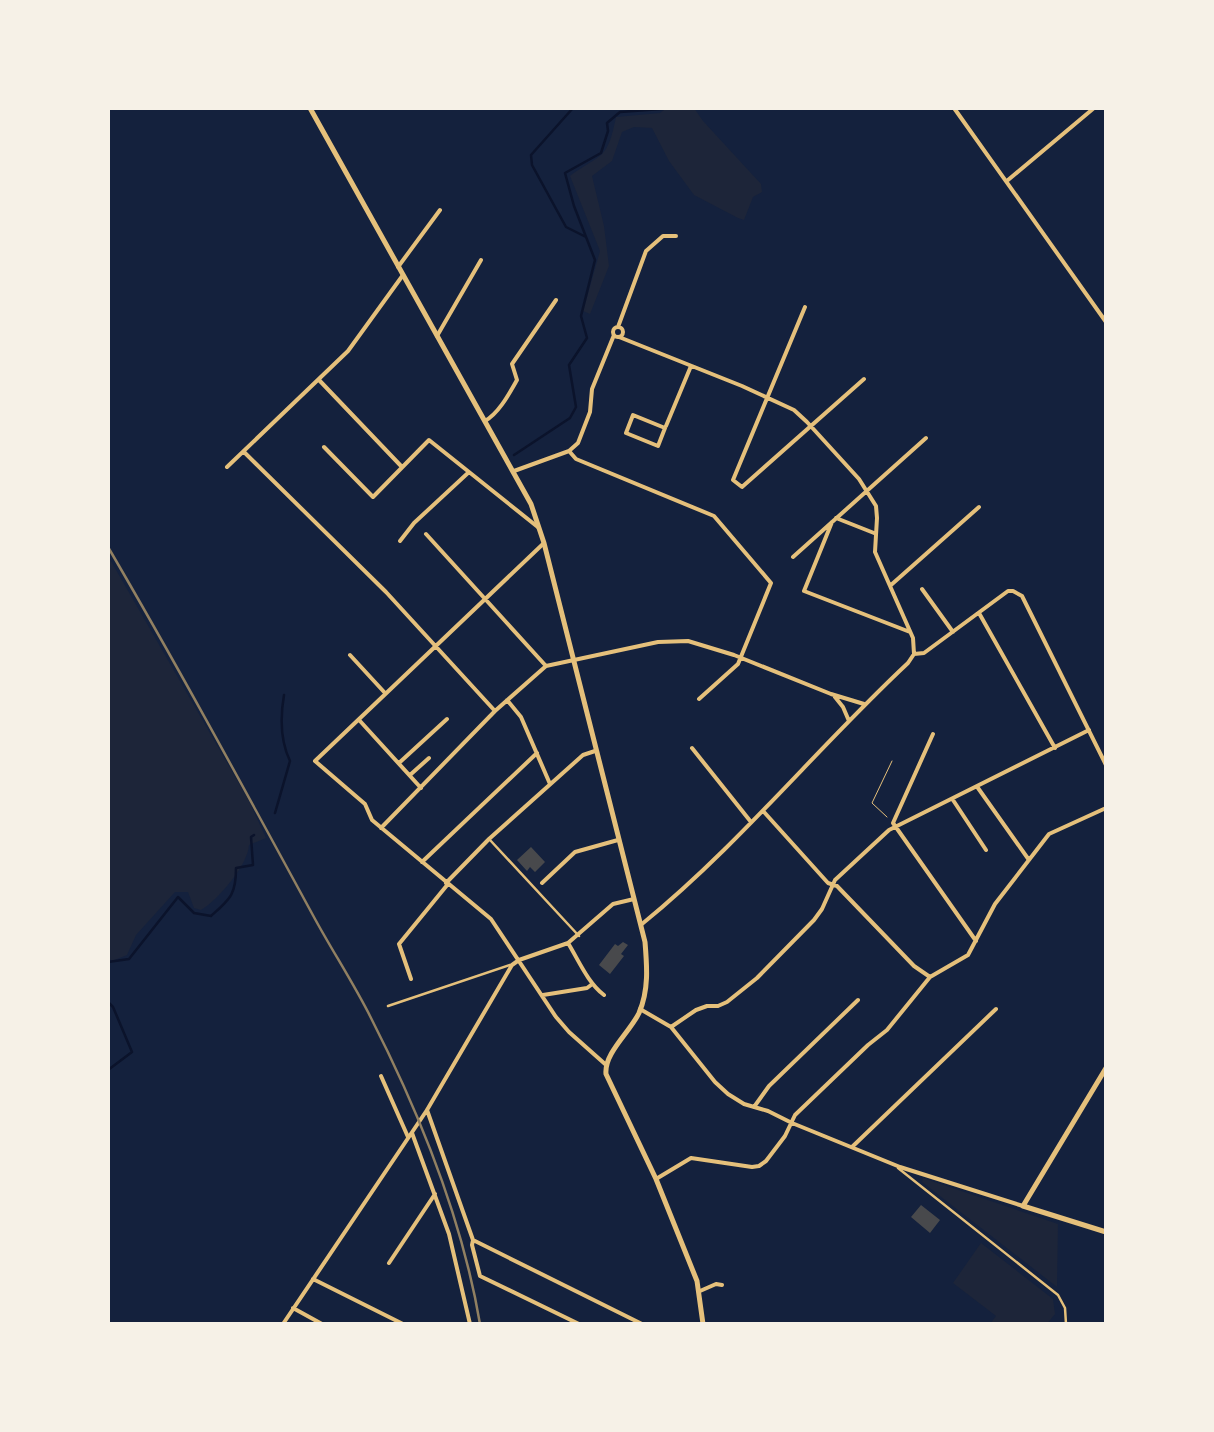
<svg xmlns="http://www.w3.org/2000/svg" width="1214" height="1432" viewBox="0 0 1214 1432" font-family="'Titillium Web',sans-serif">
<rect width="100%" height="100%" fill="#14213d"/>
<!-- green -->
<path fill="#1d2539" d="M666,108H694L703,121L761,184L762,192L753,197L744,220L738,218L694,195L669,161L652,128L634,127L622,132L612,161L592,176L604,226L609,266L590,314L583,311L600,251L570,176C603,152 607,161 616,117L660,113Z
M108,556L249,801L266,838L249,845C248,865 218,900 201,910L194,908L188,892H175L136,935L127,955L112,961L108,958Z
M923,1178L1058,1224L1057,1287L922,1182Z
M981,1243L1053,1299L1055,1314L1047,1324H990L996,1316L953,1283Z"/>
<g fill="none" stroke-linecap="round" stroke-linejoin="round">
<!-- stream -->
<path stroke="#0b132b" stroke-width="2.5" d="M573,108L531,155L532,165L566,227L586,237
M514,455L570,418L576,407L569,365L587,338L581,316L595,260L574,206L565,173L601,153L608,131L607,123L620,112L675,108
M275,813L290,761C280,740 280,718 284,695
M108,962L129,959L178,897L194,913L211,916C230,899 236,895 236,868L253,865L251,837L254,835
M108,1002L113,1007L132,1052L108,1070"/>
</g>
<!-- building -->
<path fill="#48494c" d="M531,847L545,862L535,872L530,867L527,871L517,860Z
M623,942L628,945L621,954L624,956L610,974L599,965L615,944L618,946Z
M921,1205L940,1220L930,1233L911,1217Z"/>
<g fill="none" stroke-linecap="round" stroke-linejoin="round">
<!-- path -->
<path stroke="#e5c07b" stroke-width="1" d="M887,817L872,803L892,761"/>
<!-- pedestrian -->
<path stroke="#e5c07b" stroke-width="2.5" d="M490,840L579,936
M388,1006L510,965
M898,1168L1058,1295L1065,1308L1066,1324"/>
<!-- minor -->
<path stroke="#e5c07b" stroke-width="4" d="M954,108L1106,322
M1008,180L1094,108
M398,267L440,210
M805,307L733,480L742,487L864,379
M613 332a5 5 0 1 1 10 0a5 5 0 1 1-10 0Z
M618,327L646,251L663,236H676
M437,336L481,260
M619,337L742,386L794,410L807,422L859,479L876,506L877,518L875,552L913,638L914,654
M319,380L402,467
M633,415L665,428L658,446L626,433Z
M485,421C499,413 509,394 517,380L512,364L556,300
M666,426L691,366
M324,447L373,497L429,440L539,528
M569,451L576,459L714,516L771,583L738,664L699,699
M244,452L386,592L495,711
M227,467L348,351L403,275
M514,471L569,451L578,443L590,412L592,389L614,335
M836,518L874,533
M832,522L804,591L910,632
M426,534L546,666
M400,541L414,523L469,472
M544,543L315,761L365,804L372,820L491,919L556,1017L569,1032L605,1064
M793,557L926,438
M891,585L979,507
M922,589L953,632
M979,613L1055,748
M350,655L385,693
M835,697L843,707L849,721
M507,700L521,717L550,784
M360,721L421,788
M933,734L893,823L976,941
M692,748L751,822
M399,763L447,719
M410,775L429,758
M978,788L1029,860
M953,800L986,850
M764,812L828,883L837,886L914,966L930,977
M381,828L495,711L546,666L658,642L688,641L734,655L831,694L864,704
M422,862L537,753
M446,883L489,839L583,755L595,751
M542,883L575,852L618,840
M642,924C738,846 817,748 908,663L914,654L924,653L1008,591H1013L1022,596L1106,765
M568,943C579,961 588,983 604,995
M411,979L399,944L448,884
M543,995L587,988L591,985
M640,1009L671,1027L715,1082L728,1094L744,1104L768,1111L792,1123L900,1167L1023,1206
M671,1027L696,1010L707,1006H718L727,1002L757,978L814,920L822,909L835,880L889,830L1089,730
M381,1076L408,1137
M754,1107L769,1086L858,1000
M427,1110L473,1240L642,1324
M412,1133L449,1234L470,1324
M852,1147L996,1009
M656,1179L691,1158L752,1167L759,1166L766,1161L785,1136L795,1115L868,1045L887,1030L930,977L968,955L995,904L1049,834L1106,808
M473,1240L472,1245L480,1276L579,1324
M389,1263L435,1194
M313,1279L403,1324
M700,1291L716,1284L722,1285
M293,1308L322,1324
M283,1324L427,1110L512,965L519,960L568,943L613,904L634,899"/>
<!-- tertiary -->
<path stroke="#e5c07b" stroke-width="5" d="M1106,1068L1023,1206L1106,1232"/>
<!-- secondary -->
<path stroke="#e5c07b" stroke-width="5" d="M310,108L531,504L544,543L645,942C647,966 649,990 639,1013C630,1032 604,1053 606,1074L656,1179L697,1281L703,1324"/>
<!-- rail -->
<path stroke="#918062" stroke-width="2.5" d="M108,547C180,670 247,794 315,919C333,952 354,984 371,1018C420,1114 462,1217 480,1324"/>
</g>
<!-- border -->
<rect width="1214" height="1432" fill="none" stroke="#f6f1e7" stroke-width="220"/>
</svg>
